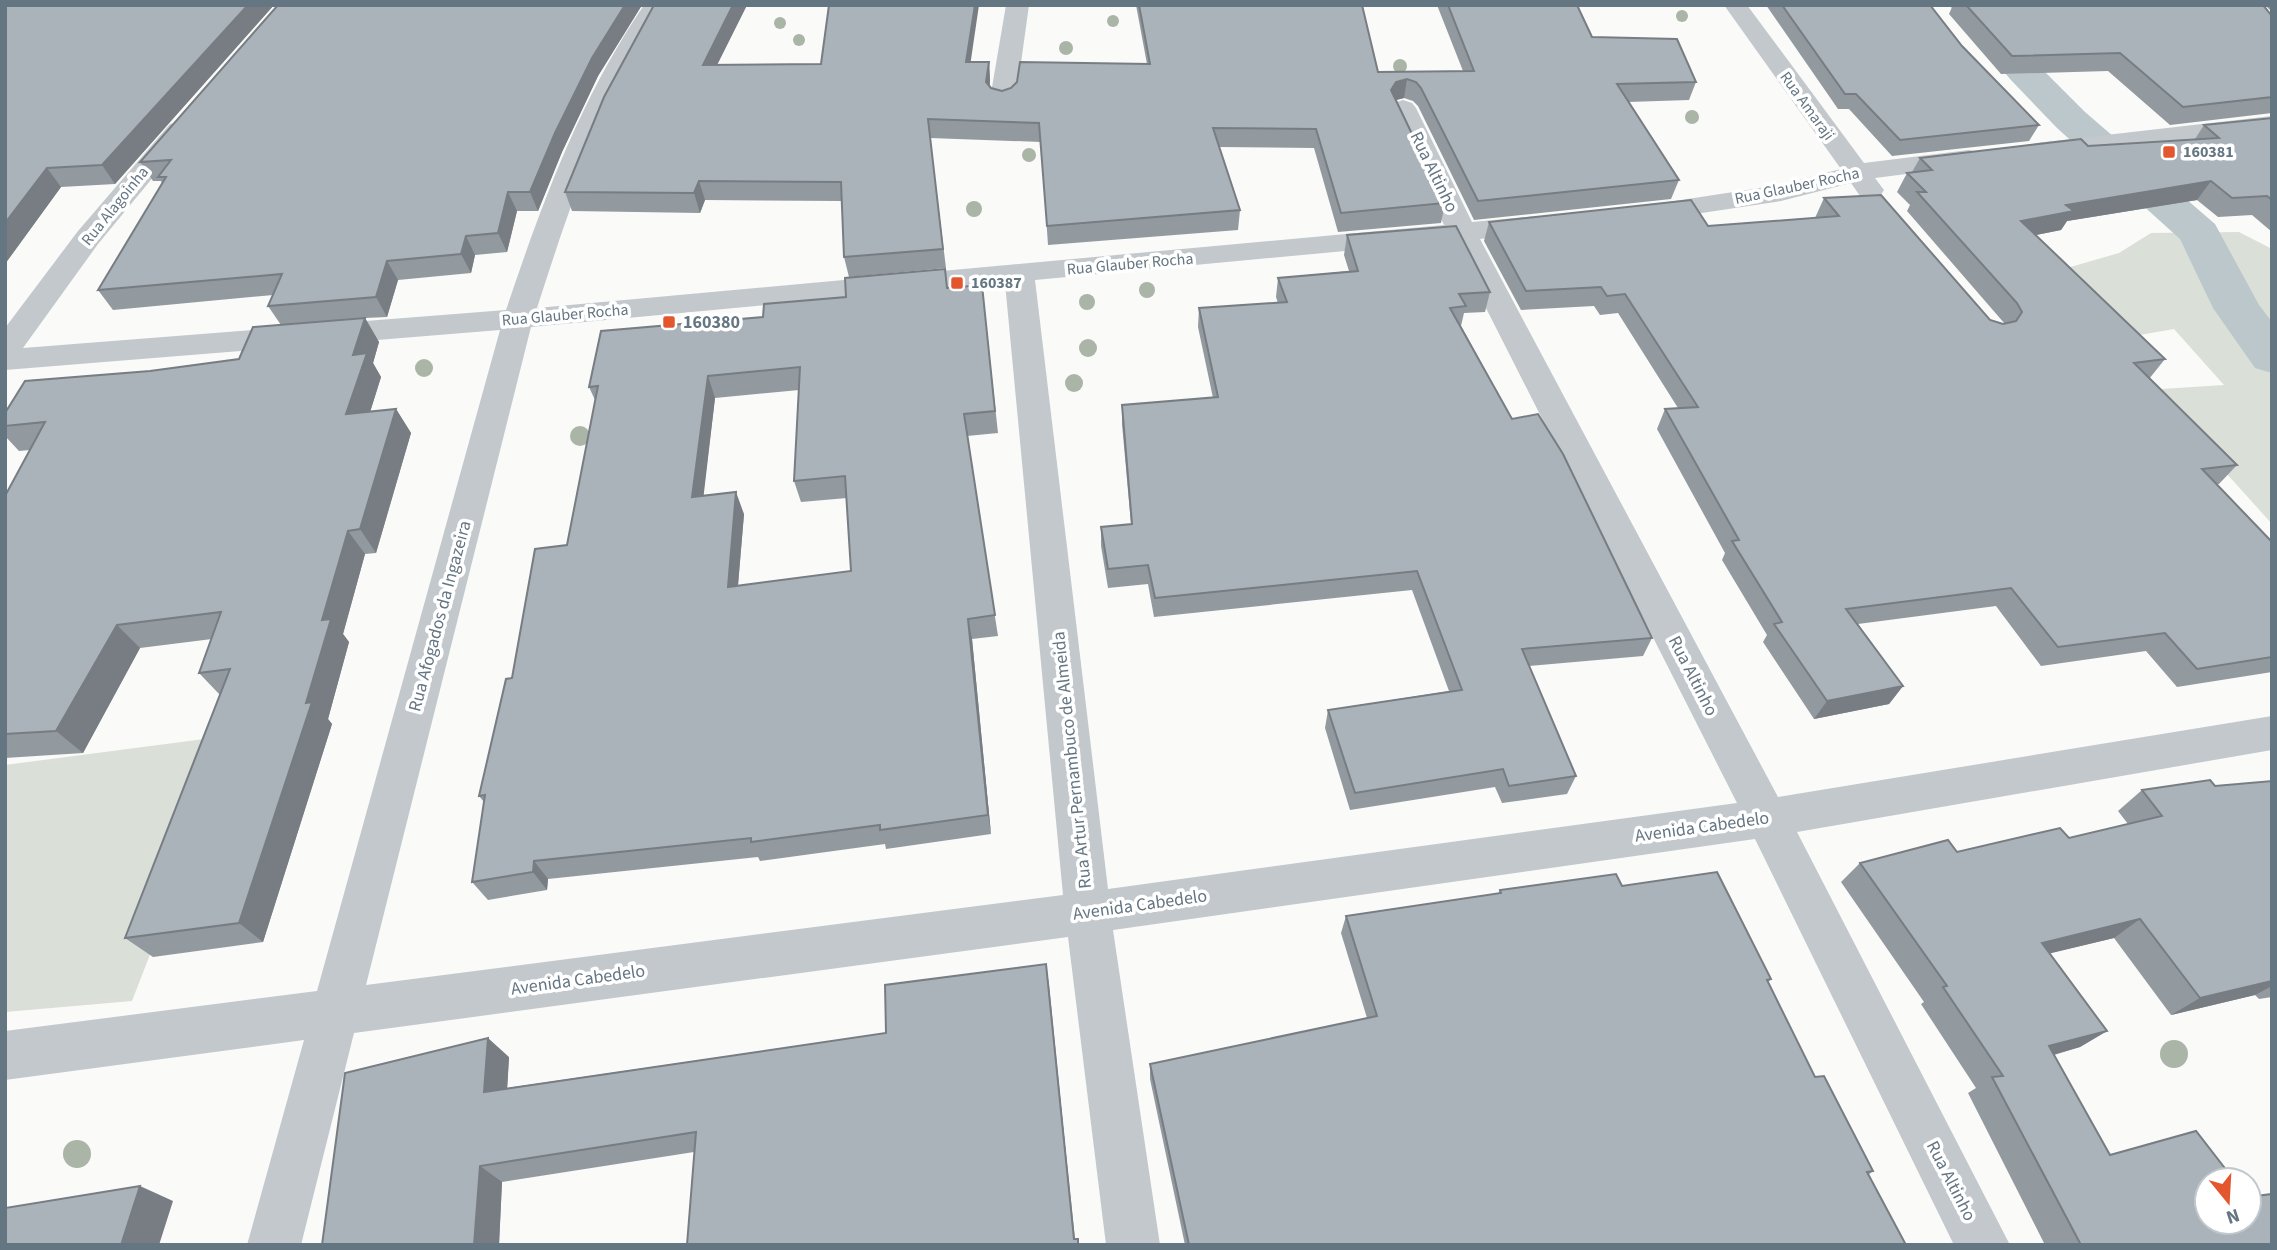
<svg xmlns="http://www.w3.org/2000/svg" width="2277" height="1250" viewBox="0 0 2277 1250" font-family="'Source Sans 3',sans-serif">
<rect width="100%" height="100%" fill="#fafaf8"/>
<!-- green -->
<path fill="#dadfd7" d="M2239,232L2272,249V524L2182,424L2099,393L2224,385L2174,329L2122,338L2067,268L2119,253L2151,233Z
M235,735L132,1001L5,1012V765Z"/>
<!-- water -->
<path fill="#bbc7cb" d="M1953,5H1981L2020,53L2101,134H2074L2039,102Z"/>
<g fill="none" stroke-linecap="round" stroke-linejoin="round">
<!-- canal -->
<path fill="#bbc7cb" fill-rule="evenodd" d="M1949,5H1986L2036,63L2085,112L2215,224L2259,305L2272,322V373L2255,368L2213,308L2180,239L2057,128L2010,79Z"/>
<!-- minor -->
<path fill="#c3c8cc" fill-rule="evenodd" d="M644,5H667C606,99 571,202 537,308L1444,225L1390,108L1394,103L1403,100L1412,103L1416,108L1472,222L1537,216L1547,219L1551,225L1547,231L1480,239L1778,797L2272,716V750L1797,832L2010,1245H1954L1755,839L1113,930L1160,1245H1106L1068,937L354,1033L301,1245H247L304,1040L5,1080V1031L317,991L500,330L5,370V328L78,231L170,124L179,122L188,124L192,130L98,244L23,348L506,310C542,203 580,99 644,5ZM1452,241L1737,803L1108,889L1035,280ZM1005,283L1063,895L366,985L531,327Z
M1006,5H1029L1016,99L1012,104L1003,107L994,104L990,99Z
M1724,5H1747L1864,163L1969,150L1978,152L1982,158L1978,164L1969,166L1875,178L1884,190L1880,196L1870,198L1860,196L1851,183L1781,201L1642,222L1632,220L1628,214L1632,208L1642,206L1779,185L1841,169Z
M2272,116V132L2036,159L2027,157L2023,151L2027,145L2036,143Z"/>
</g>
<!-- trees -->
<g fill="#aab4a7">
<circle cx="1682" cy="16" r="6"/>
<circle cx="1113" cy="21" r="6"/>
<circle cx="780" cy="23" r="6"/>
<circle cx="799" cy="40" r="6"/>
<circle cx="1066" cy="48" r="7"/>
<circle cx="1400" cy="66" r="7"/>
<circle cx="1692" cy="117" r="7"/>
<circle cx="1029" cy="155" r="7"/>
<circle cx="974" cy="209" r="8"/>
<circle cx="1147" cy="290" r="8"/>
<circle cx="1087" cy="302" r="8"/>
<circle cx="1088" cy="348" r="9"/>
<circle cx="424" cy="368" r="9"/>
<circle cx="1074" cy="383" r="9"/>
<circle cx="580" cy="436" r="10"/>
<circle cx="2174" cy="1054" r="14"/>
<circle cx="77" cy="1154" r="14"/>
</g>
<!-- wall -->
<path fill="#929a9f" fill-rule="evenodd" d="M5,5H274L115,184L61,187L5,264Z
M278,5H642L598,76L562,152L538,211H517L507,252L475,255L471,273L398,280L387,317L365,318L379,342L373,363L381,377L370,412L396,409L411,433L376,553L365,554L343,634L349,642L328,719L332,724L263,942L153,957L125,938L220,695L199,673L212,639L140,648L83,753L5,758V496L30,450L19,451L5,436V413L150,371L239,359L281,325L268,306L273,295L113,310L98,290L162,183L161,181H153L140,162Z
M654,5H747L717,65L989,62L990,80V86L991,88L1002,91L1147,64L1136,5H1362L1378,72L1463,71L1437,5H1577L1592,37L1696,82L1689,100L1628,102L1679,180L1671,199L1474,220L1418,106L1413,101L1404,98L1395,100L1445,203L1441,223L1338,232L1314,148L1219,147L1240,210L1238,230L1048,245L1041,142L930,138L946,268L849,277L844,257L842,201L705,200L700,213L572,211L565,192Z
M1766,5H1930L1962,46L2039,125L2029,141L1892,156L1849,109H1838Z
M1953,5H2263L2272,16V113L2170,125L2108,71L2001,74L1949,14Z
M2265,5H2272V12Z
M2272,118V232L2252,215L2218,217L2197,200L2067,221L2061,230L2036,235L2165,359L2149,379L2237,465L2219,484H2217L2272,542V672L2177,687L2146,651L2041,666L1996,606L1858,624L1903,686L1889,704L1814,719L1763,642L1767,635L1722,560L1725,553L1657,429L1665,409L1678,408L1618,313L1600,315L1594,306L1521,310L1484,241L1489,222L1708,226L1815,218L1824,198L1990,320L2003,324H2005L1907,211L1910,205L1897,192L1907,173L1912,172L1920,158L2195,139L2204,125Z
M1347,235L1490,292L1485,312L1464,313L1461,326L1512,419L1652,638L1643,656L1529,666L1576,776L1567,794L1502,803L1495,787L1350,810L1325,728L1328,710L1449,691L1412,590L1154,617L1148,584L1108,588L1101,546V527L1131,524L1122,424V405L1213,398L1198,327L1199,308L1278,303L1276,297L1278,278L1349,271L1344,255Z
M982,285L998,433L967,436L998,636L972,639L991,834L886,849L885,844L760,861L758,857L548,879L547,890L488,900L472,882L484,802L479,796L512,678L567,545L595,400L589,387L763,317L948,288ZM799,390L794,481L801,502L847,498L851,571L738,586L744,514L703,496L715,398Z
M2272,781V997L2259,999L2255,995L2171,1015L2114,938L2050,953L2107,1031L2080,1047L2054,1055L2110,1155L2272,1245H2045L1968,1093L1976,1088L1921,1004L1924,1002L1841,882L1860,863L1957,852L2069,838L2128,824L2118,811L2142,790L2215,786Z
M1622,886L1771,979L1768,982L1815,1077L1873,1171L1868,1175L1906,1245H1185L1150,1079V1064L1367,1018L1341,933L1346,916L1498,894L1500,890Z
M1046,964L1075,1239L1079,1245L694,1152L502,1182L499,1245H322L509,1057L507,1088L886,1033Z"/>
<!-- shaded-wall -->
<path fill="#777d82" d="M248,5H274L115,184L102,165Z
M625,5H642L598,76L562,152L538,211L530,192L555,133L592,58Z
M733,5H747L708,83L703,65Z
M975,5H979L968,80L966,62Z
M989,62L990,80L988,101L986,82Z
M1407,79L1404,98L1393,101L1391,90L1396,82Z
M47,168L61,187L5,264V223Z
M699,181L705,200L700,213L694,193Z
M2211,181L2197,200L2067,221L2061,230L2010,240L2021,221L2066,205Z
M508,192L517,211L507,252L498,233Z
M466,236L475,255L471,273L461,254Z
M387,261L398,280L387,317L376,297Z
M365,318L379,342L373,363L381,377L362,438L346,414L353,355Z
M708,376L715,398L701,518L692,497Z
M396,409L411,433L376,553L360,529Z
M736,492L744,514L736,608L728,587Z
M348,531L365,554L343,634L349,642L328,719L332,724L263,942L239,923L306,703L322,620Z
M968,619L972,639L991,834L988,815Z
M117,625L140,648L83,753L56,731Z
M1903,686L1889,704L1814,719L1827,701Z
M534,861L548,879L547,890L533,872Z
M2140,919L2114,938L2018,961L2042,943Z
M1046,964L1049,985L1075,1245Z
M2272,981V986L2255,995L2171,1015L2200,998Z
M2107,1031L2080,1047L2024,1063L2049,1046Z
M488,1038L509,1057L506,1110L484,1092Z
M480,1166L502,1182L499,1245H474Z
M140,1186L173,1201L159,1245H121Z"/>
<!-- building -->
<path fill="#aab3b9" stroke="#777d82" stroke-width="2" fill-rule="evenodd" d="M5,5H248L102,165L47,168L5,223Z
M278,5H625L592,58L555,133L530,192H508L498,233L466,236L461,254L387,261L376,297L268,306L282,274L98,290L166,177H158L171,160L140,162Z
M654,5H733L703,65L821,64L829,5H975L966,62H989L986,82L991,88L1002,91L1011,88L1017,82L1020,62L1150,64L1139,5H1362L1378,72L1474,71L1448,5H1577L1592,37L1677,39L1696,82L1617,84L1679,180L1478,201L1421,88L1416,82L1407,79L1396,82L1391,90L1445,203L1341,213L1316,129L1213,128L1240,210L1047,226L1039,123L928,119L943,249L844,257L841,182L699,181L694,193L565,192L604,97Z
M1782,5H1930L1962,46L2039,125L1900,140L1856,94H1845Z
M1966,5H2263L2272,16V97L2183,107L2120,53L2012,56Z
M2272,118V200L2267,196L2232,198L2211,181L2066,205L2074,211L2021,221L2165,359L2134,363L2237,465L2202,469L2272,542V657L2197,669L2165,633L2058,647L2011,588L1846,609L1903,686L1827,701L1774,624L1782,622L1732,541L1739,540L1665,409L1698,407L1625,294L1607,296L1601,287L1526,291L1489,222L1691,200L1708,226L1839,216L1824,198L1881,195L1990,320L2003,324L2016,321L2022,312L2017,303L1917,192H1926L1907,173L1932,170L1920,158L2081,139L2088,146L2219,138L2204,125Z
M1456,226L1490,292L1459,294L1466,306L1450,308L1512,419L1538,414L1563,454L1652,638L1522,649L1576,776L1509,786L1503,769L1355,793L1328,710L1462,690L1417,571L1155,598L1148,565L1108,569L1101,527L1132,524L1122,405L1218,397L1199,308L1287,302L1278,278L1358,271L1347,235Z
M945,269L947,288L982,285L995,411L964,414L995,615L968,619L988,815L880,830V825L751,842V838L534,861L533,872L472,882L485,795L479,796L506,679L512,678L535,549L567,545L598,386L589,387L601,331L763,317L764,304L846,297L845,278ZM800,367L794,481L845,476L851,571L728,587L736,492L692,497L708,376Z
M365,318L353,355L367,353L346,414L396,409L360,529L348,531L322,620L331,619L306,703L312,702L239,923L125,938L230,669L199,673L221,612L117,625L56,731L5,734V496L45,422L5,426V413L25,381L150,371L239,359L253,327Z
M2210,780L2215,786L2272,781V981L2200,998L2140,919L2042,943L2107,1031L2049,1046L2110,1155L2196,1131L2234,1180H2207V1222H2249V1197L2272,1194V1245H2081L1992,1077L2003,1076L1943,987L1947,986L1860,863L1948,840L1957,852L2060,828L2069,838L2162,816L2142,790Z
M1717,872L1771,979L1767,980L1815,1077L1824,1076L1873,1171L1867,1172L1906,1245H1189L1150,1064L1377,1016L1346,916L1501,893L1500,890L1616,874L1622,886Z
M1046,964L1074,1239H1078V1245H687L696,1132L480,1166L474,1245H322L345,1073L488,1038L484,1092L886,1033L885,985Z
M140,1186L121,1245H5V1208Z"/>
<!-- markers -->
<g fill="#e4572e" stroke="#fff" stroke-width="2.5">
<rect x="2162" y="145" width="14" height="14" rx="3.5"/>
<rect x="950" y="276" width="14" height="14" rx="3.5"/>
<rect x="662" y="315" width="14" height="14" rx="3.5"/>
</g>
<g text-anchor="middle" dominant-baseline="central" stroke-width="7" stroke-linejoin="round" paint-order="stroke">
<!-- far-street labels -->
<g font-size="16" fill="#657683" stroke="#fff">
<text transform="translate(1807 106) rotate(54)">Rua Amaraji</text>
<text transform="translate(1797 186) rotate(-12)">Rua Glauber Rocha</text>
<text transform="translate(115 206) rotate(-51)">Rua Alagoinha</text>
<text transform="translate(1130 264) rotate(-5)">Rua Glauber Rocha</text>
<text transform="translate(565 315) rotate(-5)">Rua Glauber Rocha</text>
</g>
<!-- far-poi labels -->
<g font-size="16" font-weight="bold" fill="#657683" stroke="#fff" text-anchor="start">
<text x="2183" y="152">160381</text>
<text x="971" y="283">160387</text>
</g>
<!-- street labels -->
<g font-size="18" fill="#657683" stroke="#fff">
<text transform="translate(1434 172) rotate(64)">Rua Altinho</text>
<text transform="translate(440 616) rotate(-75)">Rua Afogados da Ingazeira</text>
<text transform="translate(1693 676) rotate(63)">Rua Altinho</text>
<text transform="translate(1072 760) rotate(-96)">Rua Artur Pernambuco de Almeida</text>
<text transform="translate(1702 827) rotate(-8)">Avenida Cabedelo</text>
<text transform="translate(1140 905) rotate(-8)">Avenida Cabedelo</text>
<text transform="translate(578 980) rotate(-8)">Avenida Cabedelo</text>
<text transform="translate(1951 1181) rotate(63)">Rua Altinho</text>
</g>
<!-- poi labels -->
<g font-size="18" font-weight="bold" fill="#657683" stroke="#fff" text-anchor="start">
<text x="683" y="322">160380</text>
</g>
</g>
<!-- border -->
<rect width="2277" height="1250" fill="none" stroke="#657683" stroke-width="14"/>
<!-- north arrow -->
<g transform="translate(2228 1201) rotate(162)"><circle r="33" fill="#ffffff" stroke="#c1c8cd" stroke-width="2"/>
<path d="M0-5L12 26L0 18L-12 26Z" fill="#e4572e"/>
<text y="-10" font-size="19" font-weight="bold" text-anchor="middle" fill="#657683">N</text>
</g>
</svg>
